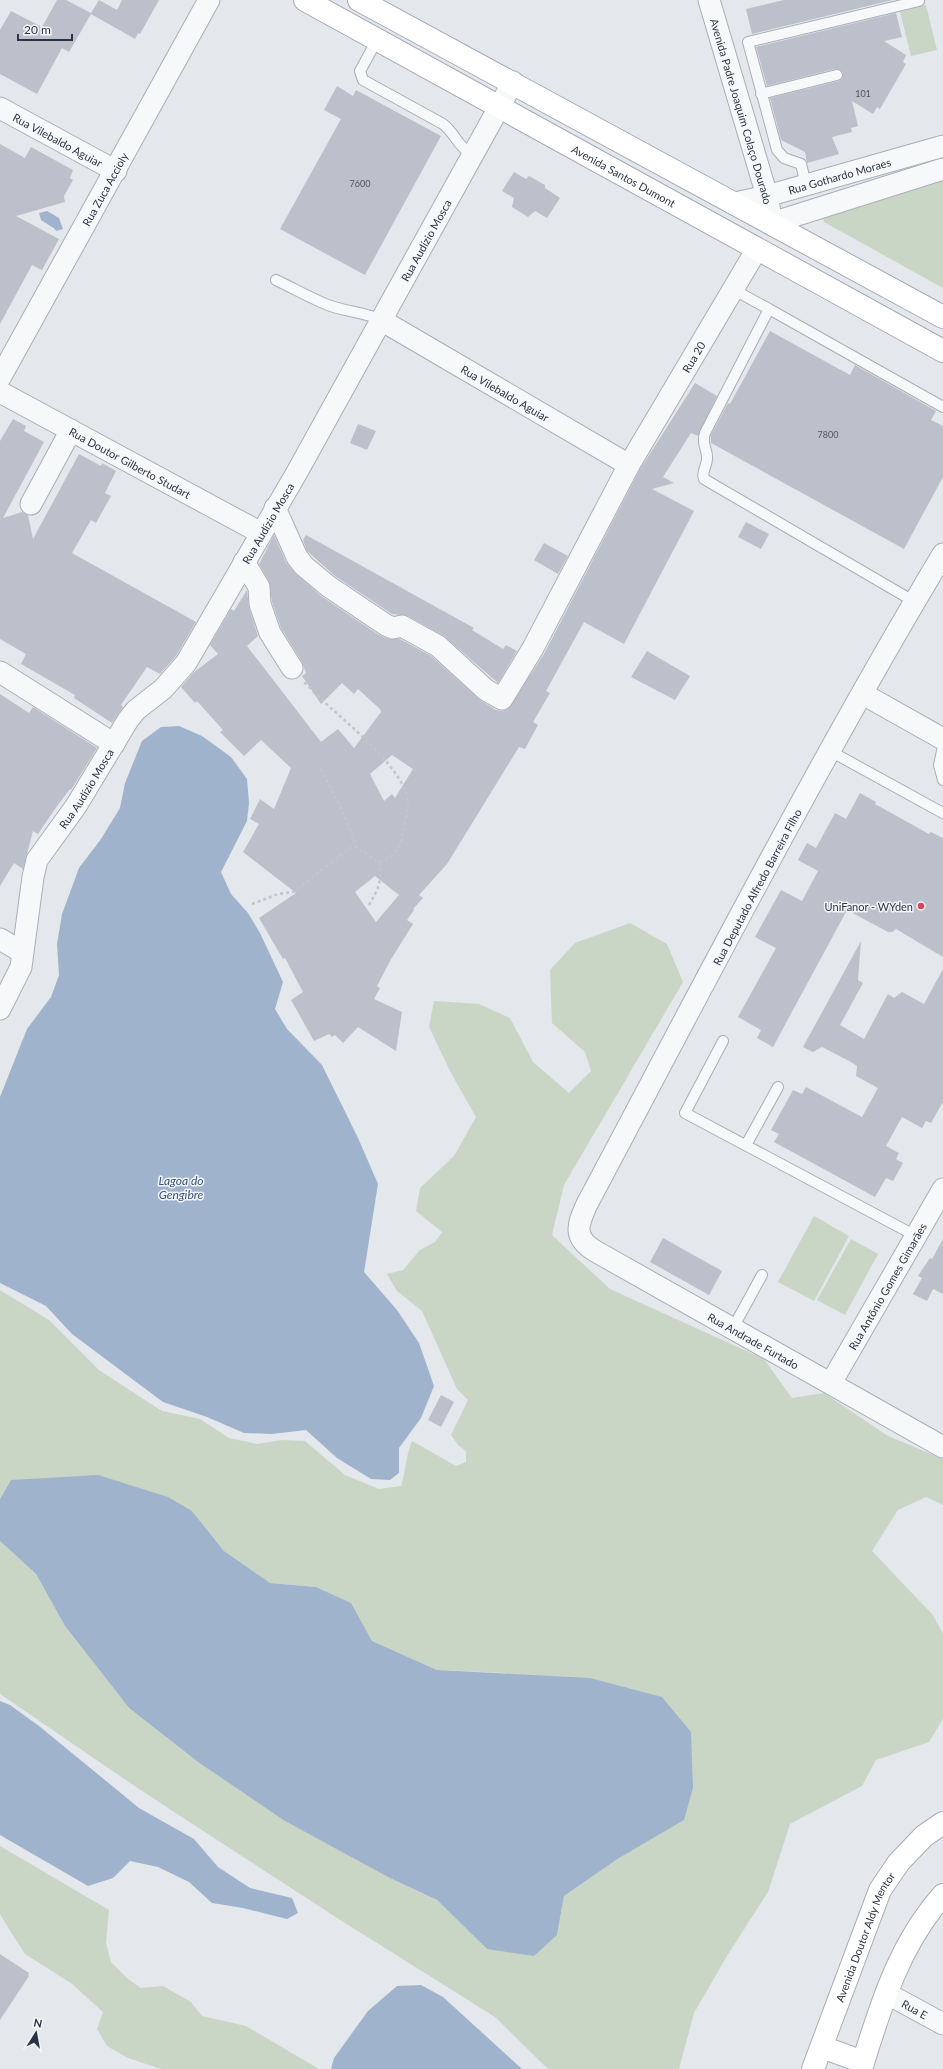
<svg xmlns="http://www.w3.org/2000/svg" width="943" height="2069" viewBox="0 0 943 2069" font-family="Lato,sans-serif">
<rect width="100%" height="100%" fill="#e4e7ec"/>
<!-- green -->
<path fill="#c9d6c5" d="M926,5L937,50L911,56L900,12Z
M943,180V288L824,222L823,217Z
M630,923L667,944L683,982L564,1185L552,1235L610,1289L764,1359L792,1398L824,1393L888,1436L943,1459V1505L926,1497L898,1510L872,1551L932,1614L943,1633V1719L929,1742L876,1760L862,1786L790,1824L768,1892L727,1956L694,2013L679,2069H548L495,2017L334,1916L139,1789L0,1694V1541L36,1574L65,1626L129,1708L198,1762L390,1878L437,1900L487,1949L557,1935L564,1896L619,1858L506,1673L437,1670L372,1641L350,1603L316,1587L270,1583L224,1551L192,1511L11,1480L0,1499V1290L49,1320L99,1370L162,1411L200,1419L229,1438L257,1444L282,1440L305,1441L345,1475L379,1489L401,1486C406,1470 406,1455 412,1441L456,1466L466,1462V1451L458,1445L451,1435L468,1400L457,1389L422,1311L397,1291L387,1274L403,1270L420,1250L435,1242L442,1232L416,1211L420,1188L454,1156L476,1117L451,1073L429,1027L434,1001L479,1004L510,1018L533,1062L569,1093L591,1071L585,1052L552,1023L550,970L575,943Z
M814,1216L849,1236L814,1301L778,1282Z
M851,1239L878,1254L845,1315L817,1300Z
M0,1846L109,1910L106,1943L111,1962L128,1979L141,1988L163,1986L191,2002L202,2016L246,2026L319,2069H161L128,2058L107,2046L97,2029L103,2012L72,1984L25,1954L9,1929L0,1914Z"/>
<!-- water -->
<path fill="#9fb4cc" d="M47,211L59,218L63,229L56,231L55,229L41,220L39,213Z
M179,726L202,736L231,757L247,779L249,803L247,821L221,872L231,894L248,913L260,933L283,982L275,1009L287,1029L322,1065L358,1138L378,1184L364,1272L397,1310L419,1343L434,1386L421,1418L399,1448V1473L390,1480L371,1479L337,1458L306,1430L272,1434L244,1433L207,1417L163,1402L72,1334L46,1306L0,1283V1097L27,1029L51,997L59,975L57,944L62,914L79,868L101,839L120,808L125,783L142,741L161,727Z
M98,1475L168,1497L192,1511L224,1551L270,1583L316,1587L351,1603L372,1641L437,1670L590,1678L662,1697L691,1732L693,1788L684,1820L619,1858L564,1896L557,1935L534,1956L487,1949L437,1900L390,1878L285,1821L198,1762L129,1708L65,1626L36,1574L0,1541V1499L11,1480Z
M0,1701L10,1705L39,1726L139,1808L194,1839L218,1867L250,1888L292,1898L298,1913L287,1919L243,1908L212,1903L189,1882L158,1867L130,1861L113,1878L88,1886L0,1835Z
M421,1985L443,1997L522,2069H331L334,2058L368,2011L397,1986Z"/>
<!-- building -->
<path fill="#bbc0ca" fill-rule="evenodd" d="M57,0H66L91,13L99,0L117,10L122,0H159L140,34L138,33L135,39L91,14L69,52L62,48L37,94L0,74V30L11,11L42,27Z
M784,0H893L752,34L746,9Z
M896,13L902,37L884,41L906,55L903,62L906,64L880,109L877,107L873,114L852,101L858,126L851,128L852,132L832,137L839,154L807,163L805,152L781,140L770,98L839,81L843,77V73L839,69H835L767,86L756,47Z
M337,86L353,96L356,90L441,136L365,275L280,229L341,119L324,110Z
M0,144L25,158L31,147L73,170L70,178L73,180L64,196L65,202L16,216L59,239L42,270L32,265L0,324Z
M514,172L526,179L529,176L545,185V188L560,198L547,218L535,211L528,217L512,207L514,198L502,191Z
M770,331L850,375L855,365L936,411L931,420L943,426V477L904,549L711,443V435L728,403L730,404Z
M695,383L717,396L698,436L691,433L663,477L674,483L652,489L694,511L624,644L584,622L546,691L550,693L533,722L538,725L525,749L519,747L447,864L419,895L423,898L413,909L414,910L407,920L413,924L390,961L377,986L380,988L374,999L402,1012L396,1051L358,1027L343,1043L335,1035L332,1037L329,1034L314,1041L291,1000L303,992L285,958L283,959L259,918L296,893L243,852L259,824L250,819L260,799L274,809L291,768L261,740L244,756L220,732L223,730L197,701L195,703L181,687L193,673L218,654L210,645L231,609L234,611L247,590L249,608L258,636L247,646L321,742L338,729L354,748L381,712L380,709L358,689L354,694L342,683L321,704L302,676L306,673L302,662L281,628L272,602L269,581L259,564L274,535L286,562L295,573L321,596L379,635L389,639H400L431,656L480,700L496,710L502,711L508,709L544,654L639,471ZM392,755L413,769L395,798L392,794L384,801L370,774ZM375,876L399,895L376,922L355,892Z
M13,419L26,426L24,431L44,442L3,518L22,512L28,515L33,539L79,454L101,466L102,463L116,471L105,493L111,496L96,523L91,520L72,553L196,622L176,656L160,674L147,667L121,705L123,707L112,723L74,698L75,695L21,664L26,654L0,639V441Z
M358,424L376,431L367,450L350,443Z
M746,522L769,534L761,549L738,537Z
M306,535L474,628L472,630L503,649L506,645L517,651L498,683L444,636L408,616L392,614L335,576L307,551L303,540Z
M544,543L568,556L558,574L534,560Z
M647,651L690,676L675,700L631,677Z
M0,694L29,713L33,707L97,748L71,790L70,789L57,806L38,834L33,831L23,869L14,863L0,886Z
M860,793L876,802L875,804L929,834L931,832L943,838V957L896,929L892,932H888L847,910L773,1047L757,1038L761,1030L738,1017L776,948L755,937L781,890L802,901L818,871L798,860L807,843L816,848L835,813L846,819Z
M861,941L858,980L863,983L840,1025L864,1039L888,994L894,998L902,992L924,1004L943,969V1102L931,1123L926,1121L922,1128L902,1117L886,1146L899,1153L896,1159L903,1163L893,1181L886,1178L875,1197L774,1142L779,1134L771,1130L793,1090L802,1094L806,1087L862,1117L878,1088L856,1076L857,1066L851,1062L822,1047L813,1052L803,1047Z
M663,1238L722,1271L709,1295L650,1262Z
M943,1239V1294L933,1289L927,1301L913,1294L922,1278L918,1276L930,1258L932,1259Z
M441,1395L454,1402L441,1427L428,1420Z
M0,1954L29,1973L28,1975L29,1976L0,2020Z"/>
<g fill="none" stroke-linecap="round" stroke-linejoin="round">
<defs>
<path id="lane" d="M377,40L360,71L363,80L443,124C456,134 456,145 473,156
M761,94L837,75
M806,185L801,164L784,158L777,150L748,42L919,1
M276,280C293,288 310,298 328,305C346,312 365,312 381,320
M734,290L769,309L705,433C701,445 708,449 707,459C707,466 701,472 704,479L915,602
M769,309L943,407
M943,746L939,765L943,780
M830,751L943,813
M723,1041L685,1113L916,1236
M746,1145L778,1087
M733,1328L762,1275"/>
<g id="street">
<path id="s1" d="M709,0L767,196L772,223L943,169"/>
<path id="s2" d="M0,108L116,171"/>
<path id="s3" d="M735,203L767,196L943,146"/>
<path id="s4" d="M381,320L629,465"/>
<path id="s5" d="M0,378L209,0"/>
<path id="s6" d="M0,392L261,533"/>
<path d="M31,504L71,430"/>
<path id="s7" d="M275,508L297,557L304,566L328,586L386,625L393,628L402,626L438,646L486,690L502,699L533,648L629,465L757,249"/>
<path id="s8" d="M943,554C816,766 703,986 587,1204C578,1224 572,1237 595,1251L943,1447"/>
<path d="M244,562L259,587L260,604L270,633L292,668"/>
<path d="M0,672L114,744"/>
<path d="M863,694L943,739"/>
<path d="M0,939L22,952"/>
<path id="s9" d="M0,1009L21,967L33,877L37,860L76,806L128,720L136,710L163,689L186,663L296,474L513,82"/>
<path id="s10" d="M831,1383L943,1189"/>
<path id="s11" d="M886,1993L943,2024"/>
</g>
<g id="secondary">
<path d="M822,2047L863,2062"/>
<path id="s12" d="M813,2069L880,1890L899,1862L924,1836L943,1823"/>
<path d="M861,2069C880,2008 899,1944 943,1895"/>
</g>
<g id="primary">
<path id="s13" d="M305,0L943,351"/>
<path d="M359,0L943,317"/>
</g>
</defs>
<!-- lane casing -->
<use href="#lane" stroke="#a9aeb7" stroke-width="12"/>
<!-- street casing -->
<use href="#street" stroke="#a9aeb7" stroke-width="23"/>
<!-- secondary casing -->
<use href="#secondary" stroke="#a9aeb7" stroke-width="24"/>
<!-- primary casing -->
<use href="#primary" stroke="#a3abb8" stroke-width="24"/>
<!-- path -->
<path stroke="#c2c5cb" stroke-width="2.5" stroke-dasharray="3 3" stroke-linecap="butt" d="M321,769L343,812L357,848
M252,904L278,894L293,892L353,846L379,862C394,858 400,848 403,833C404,824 408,812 408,803C405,763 329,711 303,681
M369,905C379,888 382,881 379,862"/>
<!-- lane -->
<use href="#lane" stroke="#f7f8fa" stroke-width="10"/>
<!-- street -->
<use href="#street" stroke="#f7f8fa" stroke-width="21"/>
<!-- secondary -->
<use href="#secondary" stroke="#fff" stroke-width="22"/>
<!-- primary -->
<use href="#primary" stroke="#fff" stroke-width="22"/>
</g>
<!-- markers -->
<circle fill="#d1495b" stroke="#f4f6f9" stroke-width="1.5" cx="921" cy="906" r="4"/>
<g text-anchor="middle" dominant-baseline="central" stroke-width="3" stroke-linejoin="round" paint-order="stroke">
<!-- number labels -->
<g font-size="9" fill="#4f5766">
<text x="863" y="93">101</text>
<text x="360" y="183">7600</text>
<text x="828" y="434">7800</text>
</g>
<!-- street labels -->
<g font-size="11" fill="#2b3445" stroke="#f4f6f9">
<text stroke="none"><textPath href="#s1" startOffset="116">Avenida Padre Joaquim Colaço Dourado</textPath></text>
<text stroke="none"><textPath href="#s2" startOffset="66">Rua Vilebaldo Aguiar</textPath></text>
<text stroke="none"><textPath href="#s13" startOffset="364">Avenida Santos Dumont</textPath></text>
<text stroke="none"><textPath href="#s3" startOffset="108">Rua Gothardo Moraes</textPath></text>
<text stroke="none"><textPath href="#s5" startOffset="216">Rua Zuca Accioly</textPath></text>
<text stroke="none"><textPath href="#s9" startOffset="890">Rua Audízio Mosca</textPath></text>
<text stroke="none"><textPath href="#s7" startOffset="700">Rua 20</textPath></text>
<text stroke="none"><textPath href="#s4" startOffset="144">Rua Vilebaldo Aguiar</textPath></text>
<text stroke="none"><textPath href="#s6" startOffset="148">Rua Doutor Gilberto Studart</textPath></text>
<text stroke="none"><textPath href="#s9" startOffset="566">Rua Audízio Mosca</textPath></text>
<text stroke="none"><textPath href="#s9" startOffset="242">Rua Audízio Mosca</textPath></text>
<text transform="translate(757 887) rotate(-62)">Rua Deputado Alfredo Barreira Filho</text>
<text stroke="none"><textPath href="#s10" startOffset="112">Rua Antônio Gomes Gimarães</textPath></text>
<text stroke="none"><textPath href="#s8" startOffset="978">Rua Andrade Furtado</textPath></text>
<text stroke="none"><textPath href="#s12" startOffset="142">Avenida Doutor Aldy Mentor</textPath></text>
<text stroke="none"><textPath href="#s11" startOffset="33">Rua E</textPath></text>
</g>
<!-- poi labels -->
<g font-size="11" fill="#2b3445" stroke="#f4f6f9" text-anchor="end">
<text x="913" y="906">UniFanor - WYden</text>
</g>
<!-- water labels -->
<g font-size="12" font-style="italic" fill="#34527a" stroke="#f4f6f9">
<text x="181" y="1180">Lagoa do<tspan x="181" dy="14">Gengibre</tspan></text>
</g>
</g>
<!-- north arrow -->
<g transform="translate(36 2033) rotate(11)" stroke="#f4f6f9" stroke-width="3" paint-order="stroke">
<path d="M0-3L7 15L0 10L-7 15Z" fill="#2b3445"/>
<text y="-6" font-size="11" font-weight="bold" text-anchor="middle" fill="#2b3445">N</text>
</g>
<!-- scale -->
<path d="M18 34v6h54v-6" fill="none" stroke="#2b3445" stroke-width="2"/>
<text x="24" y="34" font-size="12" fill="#2b3445" stroke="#f4f6f9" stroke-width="3" paint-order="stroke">20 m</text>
</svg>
